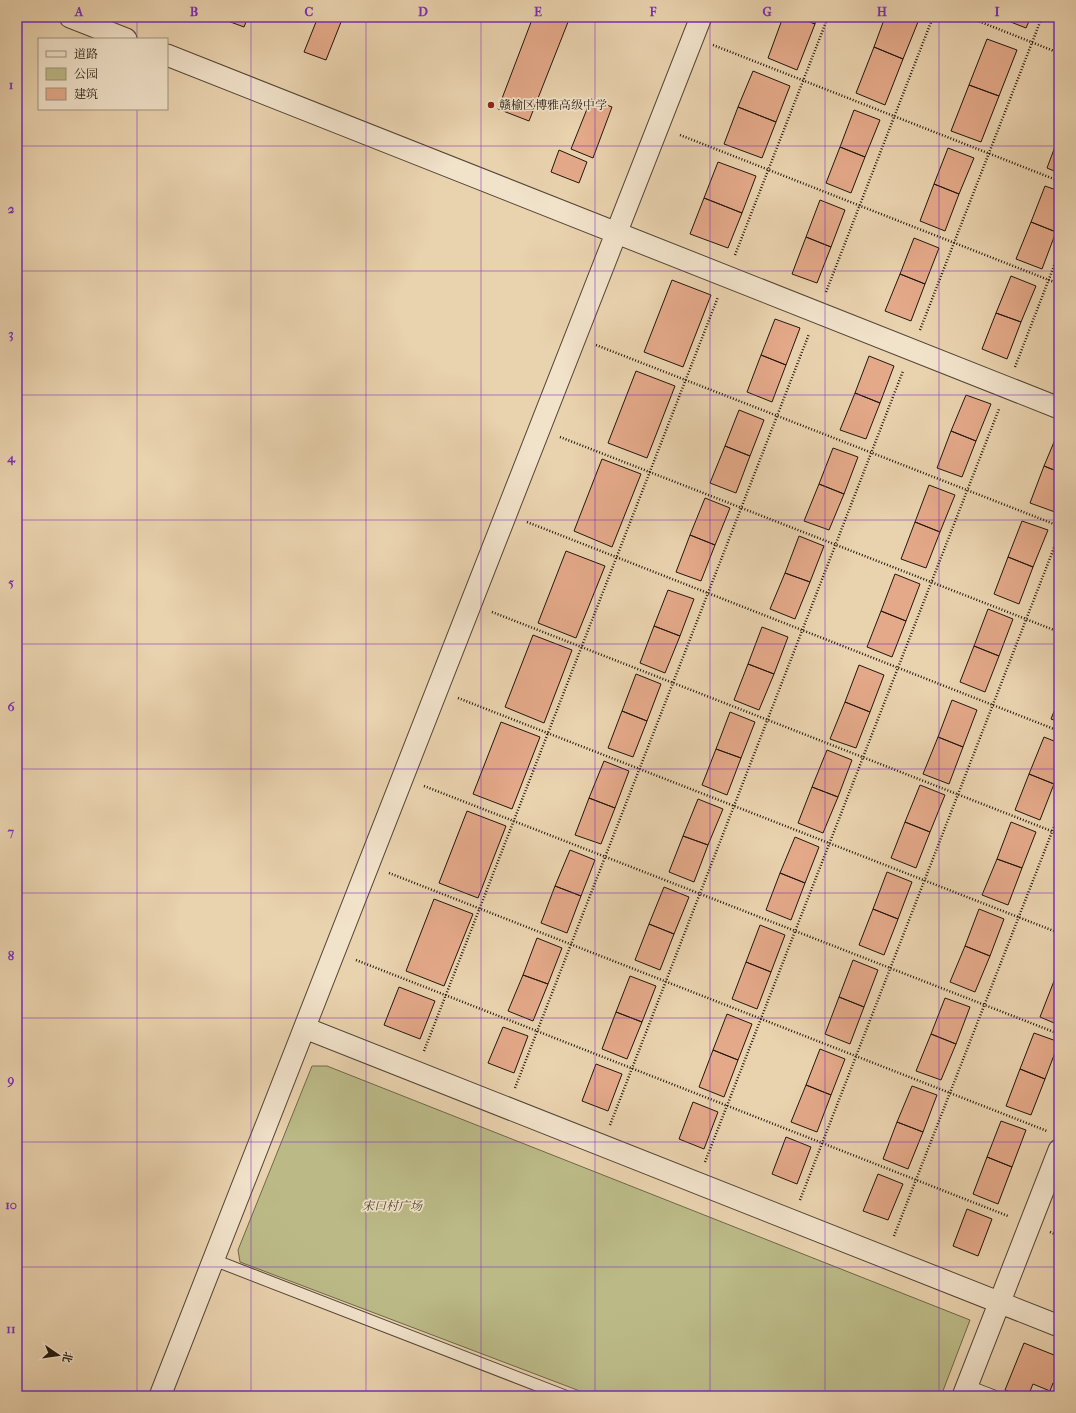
<svg xmlns="http://www.w3.org/2000/svg" width="1076" height="1413" viewBox="0 0 1076 1413" font-family="'IM FELL French Canon','Noto Serif SC',serif">
<rect width="100%" height="100%" fill="#e9d2ae"/>
<filter id="stains"><feTurbulence type="fractalNoise" baseFrequency=".005" numOctaves="4"/><feColorMatrix values="0 0 0 0 .2 0 0 0 0 .09 0 0 0 0 .02 0 0 0 .5 -.17"/></filter>
<radialGradient id="worn" r=".72"><stop offset=".6" stop-color="#630" stop-opacity="0"/><stop offset="1" stop-color="#630" stop-opacity=".3"/></radialGradient>
<!-- green -->
<path fill="#bbba87" stroke="#6e684a" d="M312,1066H327L970,1320L941,1396H593L240,1262L238,1250Z"/>
<!-- building -->
<path fill="#e4a989" stroke="#22170e" d="M217,17H248L244,27Z
M318,17H343L326,60L304,52Z
M533,17H570L529,121L498,109Z
M783,17H798L815,24L797,70L768,58Z
M798,17H817L815,24Z
M885,17H920L903,59L874,47Z
M998,17H1031L1026,28Z
M987,39L1017,50L999,96L969,85Z
M874,47L903,59L885,105L856,93Z
M753,71L790,86L776,122L738,107Z
M969,85L999,96L981,142L951,131Z
M591,99L612,107L593,158L571,149Z
M738,107L776,122L762,158L724,144Z
M854,110L880,120L865,157L840,147Z
M1059,136V173L1047,168Z
M840,147L865,157L851,193L826,183Z
M948,148L974,158L959,194L934,184Z
M559,150L587,162L579,183L551,172Z
M718,162L756,176L742,213L704,198Z
M934,184L959,194L945,231L920,221Z
M1045,186L1059,191V224L1056,232L1031,222Z
M704,198L742,213L728,248L690,234Z
M820,200L845,210L831,247L806,237Z
M1031,222L1056,232L1042,269L1016,259Z
M806,237L831,247L817,283L792,274Z
M914,238L939,248L925,284L900,274Z
M900,274L925,284L911,321L885,311Z
M1011,276L1036,286L1021,322L996,313Z
M672,280L711,295L683,367L644,352Z
M996,313L1021,322L1007,359L982,349Z
M775,319L800,328L786,365L761,355Z
M761,355L786,365L772,402L747,392Z
M869,356L894,366L880,403L855,393Z
M636,371L675,386L647,458L608,443Z
M855,393L880,403L866,439L840,430Z
M966,395L991,404L976,441L951,431Z
M739,410L764,420L750,456L725,446Z
M1059,430V472L1044,466Z
M951,431L976,441L962,477L937,468Z
M725,446L750,456L736,493L710,483Z
M833,448L858,457L844,494L819,484Z
M602,459L641,474L612,547L574,531Z
M1044,466L1059,472V503L1055,512L1030,503Z
M819,484L844,494L829,530L804,521Z
M929,485L955,495L940,532L915,522Z
M705,498L730,508L715,545L690,535Z
M1022,521L1048,530L1033,567L1008,557Z
M915,522L940,532L926,568L901,559Z
M690,535L715,545L701,581L676,572Z
M799,536L824,546L810,582L785,573Z
M566,551L605,566L576,638L538,623Z
M1008,557L1033,567L1019,604L994,594Z
M785,573L810,582L795,619L770,609Z
M895,574L920,584L906,621L881,611Z
M668,590L694,599L680,636L654,626Z
M988,609L1013,619L999,656L974,646Z
M881,611L906,621L892,657L867,647Z
M654,626L680,636L665,673L640,663Z
M762,627L788,637L774,674L748,664Z
M533,635L572,650L544,723L505,707Z
M974,646L999,656L985,692L960,682Z
M748,664L774,674L759,710L734,700Z
M859,665L884,675L870,712L845,702Z
M636,674L661,684L647,721L622,711Z
M1059,699V722L1051,719Z
M952,700L977,710L963,747L938,737Z
M845,702L870,712L856,748L830,739Z
M622,711L647,721L633,757L608,748Z
M730,712L755,722L741,758L716,749Z
M501,722L540,737L512,809L473,794Z
M938,737L963,747L949,784L923,774Z
M1044,737L1059,743V772L1054,784L1029,774Z
M716,749L741,758L727,795L702,785Z
M827,750L852,760L838,797L812,787Z
M604,761L629,771L615,808L589,798Z
M1029,774L1054,784L1040,820L1015,810Z
M920,785L945,795L930,832L905,822Z
M812,787L838,797L823,833L798,823Z
M589,798L615,808L601,844L575,835Z
M698,799L723,809L708,845L683,836Z
M467,811L506,826L478,898L439,883Z
M905,822L930,832L916,868L891,858Z
M1011,822L1036,832L1022,868L997,859Z
M683,836L708,845L694,882L669,872Z
M795,837L819,847L805,883L780,873Z
M570,850L595,860L581,896L555,886Z
M997,859L1022,868L1008,905L982,895Z
M887,872L912,882L898,919L873,909Z
M780,873L805,883L791,920L766,910Z
M555,886L581,896L567,933L541,923Z
M664,887L689,897L674,934L649,924Z
M434,899L473,914L444,986L406,971Z
M873,909L898,919L884,955L859,945Z
M979,909L1004,919L990,956L965,946Z
M649,924L674,934L660,970L635,960Z
M760,925L785,935L771,972L746,962Z
M537,938L562,948L548,984L523,975Z
M965,946L990,956L975,992L950,982Z
M853,960L878,970L864,1007L839,997Z
M746,962L771,972L757,1009L732,999Z
M1059,968V983L1054,981Z
M523,975L548,984L533,1021L508,1011Z
M630,976L656,986L642,1022L616,1012Z
M1054,981L1059,983V1025L1040,1017Z
M399,987L435,1001L420,1039L384,1025Z
M839,997L864,1007L850,1044L825,1034Z
M945,998L970,1007L956,1044L931,1034Z
M616,1012L642,1022L627,1059L602,1049Z
M727,1014L752,1024L738,1060L713,1050Z
M503,1027L528,1036L514,1073L488,1063Z
M1034,1033L1059,1042L1045,1079L1020,1069Z
M931,1034L956,1044L941,1080L916,1071Z
M820,1049L845,1059L831,1095L806,1085Z
M713,1050L738,1060L724,1097L699,1087Z
M596,1064L622,1074L608,1111L582,1101Z
M1020,1069L1045,1079L1031,1115L1006,1106Z
M806,1085L831,1095L817,1132L791,1122Z
M912,1086L937,1095L923,1132L897,1122Z
M693,1102L718,1112L704,1149L679,1139Z
M1001,1121L1026,1130L1012,1167L987,1157Z
M897,1122L923,1132L908,1169L883,1159Z
M786,1137L811,1147L797,1184L772,1174Z
M987,1157L1012,1167L998,1204L973,1194Z
M878,1174L903,1184L888,1220L863,1211Z
M967,1209L992,1219L978,1256L953,1246Z
M1024,1343L1059,1357V1386L1053,1383L1050,1391L1033,1384L1028,1396H1022L1005,1390Z"/>
<g fill="none" stroke-linecap="round" stroke-linejoin="round">
<defs>
<path id="lane" d="M214,1260L565,1396
M968,1386L994,1396"/>
<path id="street" d="M70,17L126,39
M167,55L1059,408
M305,1028L1059,1326
M160,1396L701,17
M963,1396L1059,1150"/>
</defs>
<!-- lane casing -->
<use href="#lane" stroke="#544636" stroke-width="13"/>
<!-- street casing -->
<use href="#street" stroke="#544636" stroke-width="23"/>
<!-- path -->
<path stroke="#22170e" stroke-width="2.5" stroke-dasharray="1 2" stroke-linecap="butt" d="M968,17L1059,53
M713,45L1059,181
M680,135L1059,284
M735,255L828,17
M826,292L933,17
M920,330L1042,17
M596,345L1059,526
M1015,367L1059,253
M560,437L1059,632
M527,522L1059,731
M492,612L1059,834
M458,698L1059,933
M424,786L1059,1034
M389,873L1047,1131
M356,960L1008,1216
M424,1051L718,297
M515,1088L809,334
M610,1125L903,371
M705,1162L999,409
M800,1200L1059,535
M1050,1232L1059,1236
M894,1236L1059,814"/>
<!-- lane -->
<use href="#lane" stroke="#f1e2ca" stroke-width="11"/>
<!-- street -->
<use href="#street" stroke="#f1e2ca" stroke-width="21"/>
</g>
<!-- grid -->
<path fill="none" stroke="#7b2cbf" stroke-width="1" stroke-opacity="0.55" d="M137,17V39M251,17V1396M366,17V1396M481,17V1396M595,17V1396M710,17V1396M825,17V1396M939,17V1396M137,109V1396M17,146H1059M17,271H1059M17,395H1059M17,520H1059M17,644H1059M17,769H1059M17,893H1059M17,1018H1059M17,1142H1059M17,1267H1059"/>
<!-- markers -->
<circle fill="#8f2418" stroke="#f1e2ca" stroke-width="1.5" cx="491" cy="105" r="4"/>
<g text-anchor="middle" dominant-baseline="central" stroke-width="3.5" stroke-linejoin="round" paint-order="stroke">
<!-- poi labels -->
<g font-size="12" fill="#22170e" stroke="#f1e2ca" text-anchor="start">
<text x="499" y="105">赣榆区博雅高级中学</text>
</g>
<!-- park labels -->
<g font-size="12" font-style="italic" fill="#504832" stroke="#f1e2ca">
<text x="392" y="1206">宋口村广场</text>
</g>
</g>
<!-- margin -->
<rect width="1076" height="1413" fill="none" stroke="#e9d2ae" stroke-width="44"/>
<!-- legend -->
<rect x="38" y="38" width="130" height="72" fill="#f1e2ca" stroke="#9e917f"/>
<rect x="46" y="51" width="20" height="6" fill="#f1e2ca" stroke="#9e917f"/>
<text x="74" y="58" font-size="12" fill="#22170e">道路</text>
<rect x="46" y="68" width="20" height="12" fill="#bbba87" stroke="#9e917f"/>
<text x="74" y="78" font-size="12" fill="#22170e">公园</text>
<rect x="46" y="88" width="20" height="12" fill="#e4a989" stroke="#9e917f"/>
<text x="74" y="98" font-size="12" fill="#22170e">建筑</text>
<!-- north arrow -->
<g transform="translate(58 1355) rotate(103)" stroke="#f1e2ca" stroke-width="3" paint-order="stroke">
<path d="M0-3L7 15L0 10L-7 15Z" fill="#22170e"/>
<text y="-6" font-size="11" font-weight="bold" text-anchor="middle" fill="#22170e">北</text>
</g>
<rect x="22" y="22" width="1032" height="1369" fill="none" stroke="#7b2cbf" stroke-width="1.5"/>
<g font-size="13" text-anchor="middle" font-weight="bold" fill="#7b2cbf">
<text x="79" y="16">A</text>
<text x="194" y="16">B</text>
<text x="309" y="16">C</text>
<text x="423" y="16">D</text>
<text x="538" y="16">E</text>
<text x="653" y="16">F</text>
<text x="767" y="16">G</text>
<text x="882" y="16">H</text>
<text x="997" y="16">I</text>
<text x="11" y="89">1</text>
<text x="11" y="213">2</text>
<text x="11" y="338">3</text>
<text x="11" y="462">4</text>
<text x="11" y="587">5</text>
<text x="11" y="711">6</text>
<text x="11" y="836">7</text>
<text x="11" y="960">8</text>
<text x="11" y="1084">9</text>
<text x="11" y="1209">10</text>
<text x="11" y="1333">11</text>
</g>
<rect width="100%" height="100%" filter="url(#stains)"/>
<rect width="100%" height="100%" fill="url(#worn)"/>
</svg>
